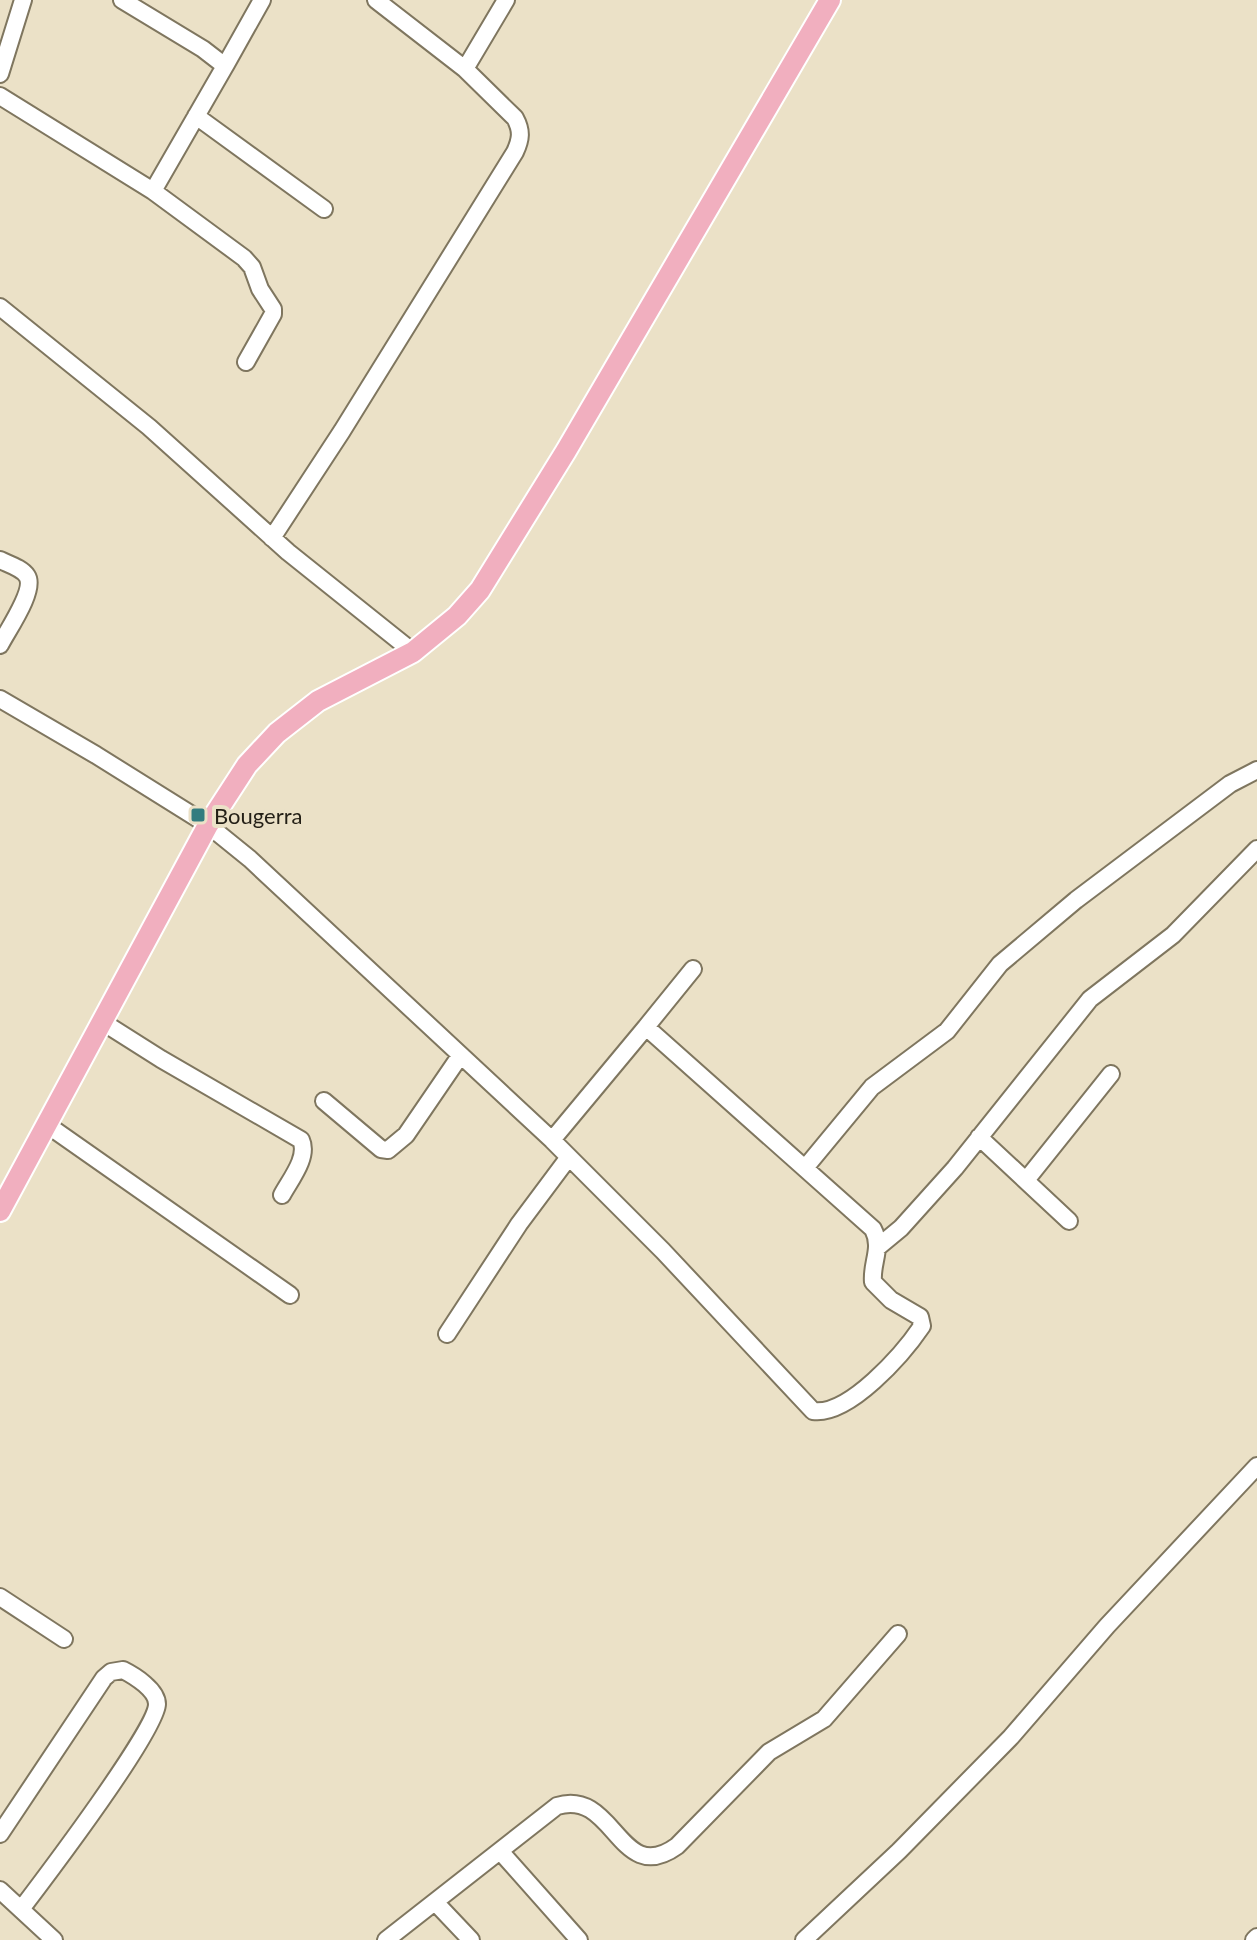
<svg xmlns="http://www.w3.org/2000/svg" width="1257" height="1940" viewBox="0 0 1257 1940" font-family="Lato,sans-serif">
<rect width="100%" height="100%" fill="#ebe1c7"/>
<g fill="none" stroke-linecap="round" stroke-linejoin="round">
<defs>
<path id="minor" d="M376,0L465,69
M225,66L262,0
M0,74L23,0
M0,96L153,191L225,66L203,49L122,0
M196,116L324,209
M153,191L244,258L252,267L260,289L273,309V314L246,362
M0,307L149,427L288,552L413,652
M272,538L342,431L515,152C521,139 522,131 515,118L465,69L506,0
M0,560C8,564 22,568 27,576C36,590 7,631 0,645
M0,699L96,755L208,825L250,859L552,1140L663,1251L813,1411C849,1416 903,1354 922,1326L920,1317L891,1300L873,1282C871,1263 883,1248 873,1229L646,1027L552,1140
M101,1021L161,1059L301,1140C309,1157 290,1180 282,1195
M646,1027L693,969
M324,1101L381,1149L388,1150L406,1135L460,1056
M46,1124L290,1295
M979,1137L1069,1221
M805,1168L872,1087L947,1031L1000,964L1076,900L1230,784L1257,770
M1027,1179L1111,1074
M878,1247L901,1228L955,1168L1090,999L1173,935L1257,849
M447,1334L519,1224L569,1157
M0,1597L64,1639
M0,1834L104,1678L111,1672L123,1670C135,1676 157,1690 157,1704C157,1730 44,1879 22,1908
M500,1851L579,1940
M0,1890L54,1940
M435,1902L471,1940
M386,1940L557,1806C615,1788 619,1888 677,1846L769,1752L824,1719L898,1634
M804,1940L899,1851L1011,1737L1107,1626L1257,1466
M1254,1940L1257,1937"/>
<path id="major" d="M0,1211L208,825L247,765L277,733L318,701L413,652L457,616L480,590L566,451L830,0"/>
</defs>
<!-- minor casing -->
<use href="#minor" stroke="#7f765f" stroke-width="20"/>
<!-- major casing -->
<use href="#major" stroke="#fff" stroke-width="24"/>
<!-- minor -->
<use href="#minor" stroke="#fff" stroke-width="16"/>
<!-- major -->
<use href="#major" stroke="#f1afbf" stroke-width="20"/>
</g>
<!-- markers -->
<rect fill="#337c7f" stroke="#ebe1c7" stroke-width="3" x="190" y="807" width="16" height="16" rx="4"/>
<g text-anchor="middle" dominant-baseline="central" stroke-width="8" stroke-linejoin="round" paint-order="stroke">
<!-- poi labels -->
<g font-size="22" fill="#231f16" stroke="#ebe1c7" text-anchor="start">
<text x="214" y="815">Bougerra</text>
</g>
</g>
</svg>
